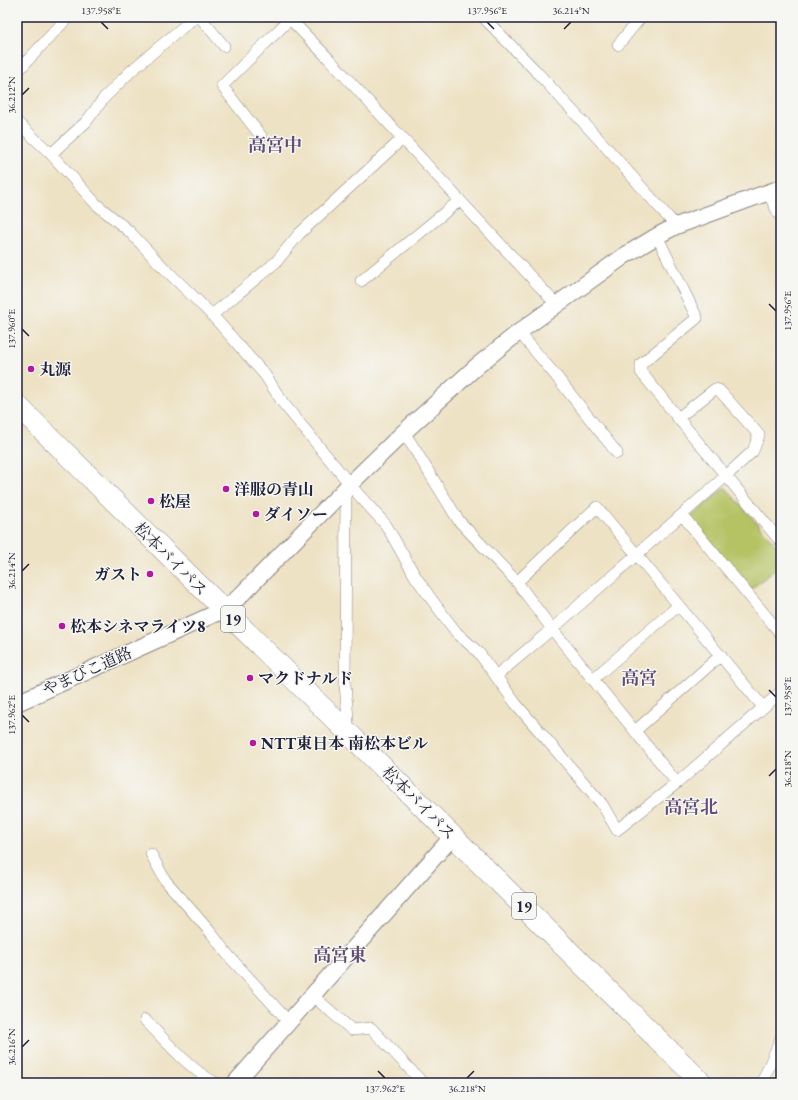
<svg xmlns="http://www.w3.org/2000/svg" width="798" height="1100" viewBox="0 0 798 1100" font-family="'EB Garamond','Noto Serif JP',serif">
<rect width="100%" height="100%" fill="#f6f6f2"/>
<filter id="ink" filterUnits="userSpaceOnUse"><feTurbulence type="fractalNoise" baseFrequency=".025" numOctaves="2"/><feDisplacementMap in="SourceGraphic" scale="8" xChannelSelector="R" yChannelSelector="G"/><feConvolveMatrix kernelMatrix="1 2 1 2 8 2 1 2 1" color-interpolation-filters="sRGB"/></filter>
<filter id="wash" filterUnits="userSpaceOnUse"><feTurbulence type="fractalNoise" baseFrequency=".012" numOctaves="4" result="noise"/><feDisplacementMap in="SourceGraphic" scale="16" xChannelSelector="R" yChannelSelector="G"/><feGaussianBlur stdDeviation="0.9" result="paint"/><feColorMatrix in="noise" values="0 0 0 0 0 0 0 0 0 0 0 0 0 0 0 0 0 1.4 0 .05"/><feComposite in="paint" operator="in"/></filter>
<g filter="url(#wash)">
<rect width="100%" height="100%" fill="#eee2c4"/>
<!-- park -->
<path fill="#b5c365" stroke="#6c7250" d="M725,487L781,551V564L750,590L689,519Z"/>
</g>
<g filter="url(#ink)">
<g fill="none" stroke-linecap="round" stroke-linejoin="round">
<defs>
<path id="street" d="M200,17L224,46
M288,17L329,59L556,304
M483,17L534,69L605,146L676,226
M618,45L641,17
M17,72L68,17
M17,122L51,154L96,204L129,231L158,262L212,315L265,375L283,403L358,494L386,525L415,576L429,596L456,632L479,653L516,704L602,804L617,830L677,783L781,692
M261,136L222,86L290,19
M51,154L86,122L104,98L132,70L195,17
M768,193L781,218
M657,236L697,318L641,364V372L678,418L781,542
M361,281L460,200
M212,315L276,262L299,234L403,138
M519,332L556,376L617,453
M404,432L459,521L517,582L552,629L677,783
M346,488L345,685L348,718L346,729
M682,515L781,634
M517,582L597,507L763,707
M496,676L552,629L726,476L753,451L759,435L719,390L715,389L678,418
M593,679L678,606
M635,731L721,655
M151,854L165,880L212,934L227,954L289,1022
M313,996L352,1030L371,1028L423,1083
M145,1020C165,1040 191,1071 216,1083
M760,1083L763,1080L781,1038"/>
<path id="secondary" d="M17,703L223,610L238,598L346,488L404,432L477,366L519,332L624,256L657,236L676,226L758,196L781,188
M235,1083L453,836"/>
<path id="highway" d="M17,405L702,1083"/>
</defs>
<!-- street casing -->
<use href="#street" stroke="#888280" stroke-width="12"/>
<!-- secondary casing -->
<use href="#secondary" stroke="#888280" stroke-width="18"/>
<!-- highway casing -->
<use href="#highway" stroke="#888280" stroke-width="22"/>
<!-- street -->
<use href="#street" stroke="#fff" stroke-width="11"/>
<!-- secondary -->
<use href="#secondary" stroke="#fff" stroke-width="16"/>
<!-- highway -->
<use href="#highway" stroke="#fff" stroke-width="21"/>
</g>
</g>
<!-- ticks -->
<path fill="none" stroke="#22223b" stroke-width="1.5" d="M101,22L108,29M487,22L494,29M564,29L571,22M22,95L29,88M769,304L776,311M22,329L29,336M22,571L29,564M769,690L776,697M22,715L29,722M769,776L776,769M22,1047L29,1040M378,1071L385,1078M467,1078L474,1071"/>
<!-- markers -->
<g fill="#b5179e" stroke="#f6f6f2" stroke-width="1.5">
<circle cx="31" cy="369" r="4"/>
<circle cx="226" cy="489" r="4"/>
<circle cx="151" cy="501" r="4"/>
<circle cx="256" cy="514" r="4"/>
<circle cx="150" cy="574" r="4"/>
<circle cx="62" cy="626" r="4"/>
<circle cx="250" cy="678" r="4"/>
<circle cx="253" cy="743" r="4"/>
</g>
<g text-anchor="middle" dominant-baseline="central" stroke-width="3" stroke-linejoin="round" paint-order="stroke">
<!-- shield labels -->
<g fill="#f6f6f2" stroke="#626272" stroke-width="1">
<rect x="221" y="606" width="24" height="26" rx="3"/>
<rect x="512" y="893" width="24" height="26" rx="3"/>
</g>
<g font-size="15" font-weight="bold" fill="#22223b">
<text x="233" y="619">19</text>
<text x="524" y="906">19</text>
</g>
<!-- poi labels -->
<g font-size="16" font-weight="bold" fill="#22223b" stroke="#f6f6f2" text-anchor="start">
<text x="39" y="369">丸源</text>
<text x="234" y="489">洋服の青山</text>
<text x="159" y="501">松屋</text>
<text x="264" y="514">ダイソー</text>
<text x="142" y="574" text-anchor="end">ガスト</text>
<text x="70" y="626">松本シネマライツ8</text>
<text x="258" y="678">マクドナルド</text>
<text x="261" y="743">NTT東日本 南松本ビル</text>
</g>
<!-- street labels -->
<g font-size="16" fill="#22223b" stroke="#f6f6f2">
<text transform="translate(171 559) rotate(45)">松本バイパス</text>
<text transform="translate(87 671) rotate(-24)">やまびこ道路</text>
<text transform="translate(419 803) rotate(45)">松本バイパス</text>
</g>
<!-- quarter labels -->
<g font-size="18" font-weight="bold" fill="#614e75" stroke="#f6f6f2">
<text x="275" y="144">高宮中</text>
<text x="639" y="677">高宮</text>
<text x="691" y="806">高宮北</text>
<text x="340" y="954">高宮東</text>
</g>
</g>
<!-- margin -->
<rect width="798" height="1100" fill="none" stroke="#f6f6f2" stroke-width="44"/>
<rect x="22" y="22" width="754" height="1056" fill="none" stroke="#22223b" stroke-width="1.5"/>
<g font-size="10" text-anchor="middle" fill="#22223b">
<text x="101" y="14">137.958°E</text>
<text x="487" y="14">137.956°E</text>
<text x="571" y="14">36.214°N</text>
<text transform="translate(11 95) rotate(-90)" y="4">36.212°N</text>
<text transform="translate(787 311) rotate(-90)" y="4">137.956°E</text>
<text transform="translate(11 329) rotate(-90)" y="4">137.960°E</text>
<text transform="translate(11 571) rotate(-90)" y="4">36.214°N</text>
<text transform="translate(787 697) rotate(-90)" y="4">137.958°E</text>
<text transform="translate(11 715) rotate(-90)" y="4">137.962°E</text>
<text transform="translate(787 769) rotate(-90)" y="4">36.218°N</text>
<text transform="translate(11 1047) rotate(-90)" y="4">36.216°N</text>
<text x="385" y="1092">137.962°E</text>
<text x="467" y="1092">36.218°N</text>
</g>
</svg>
